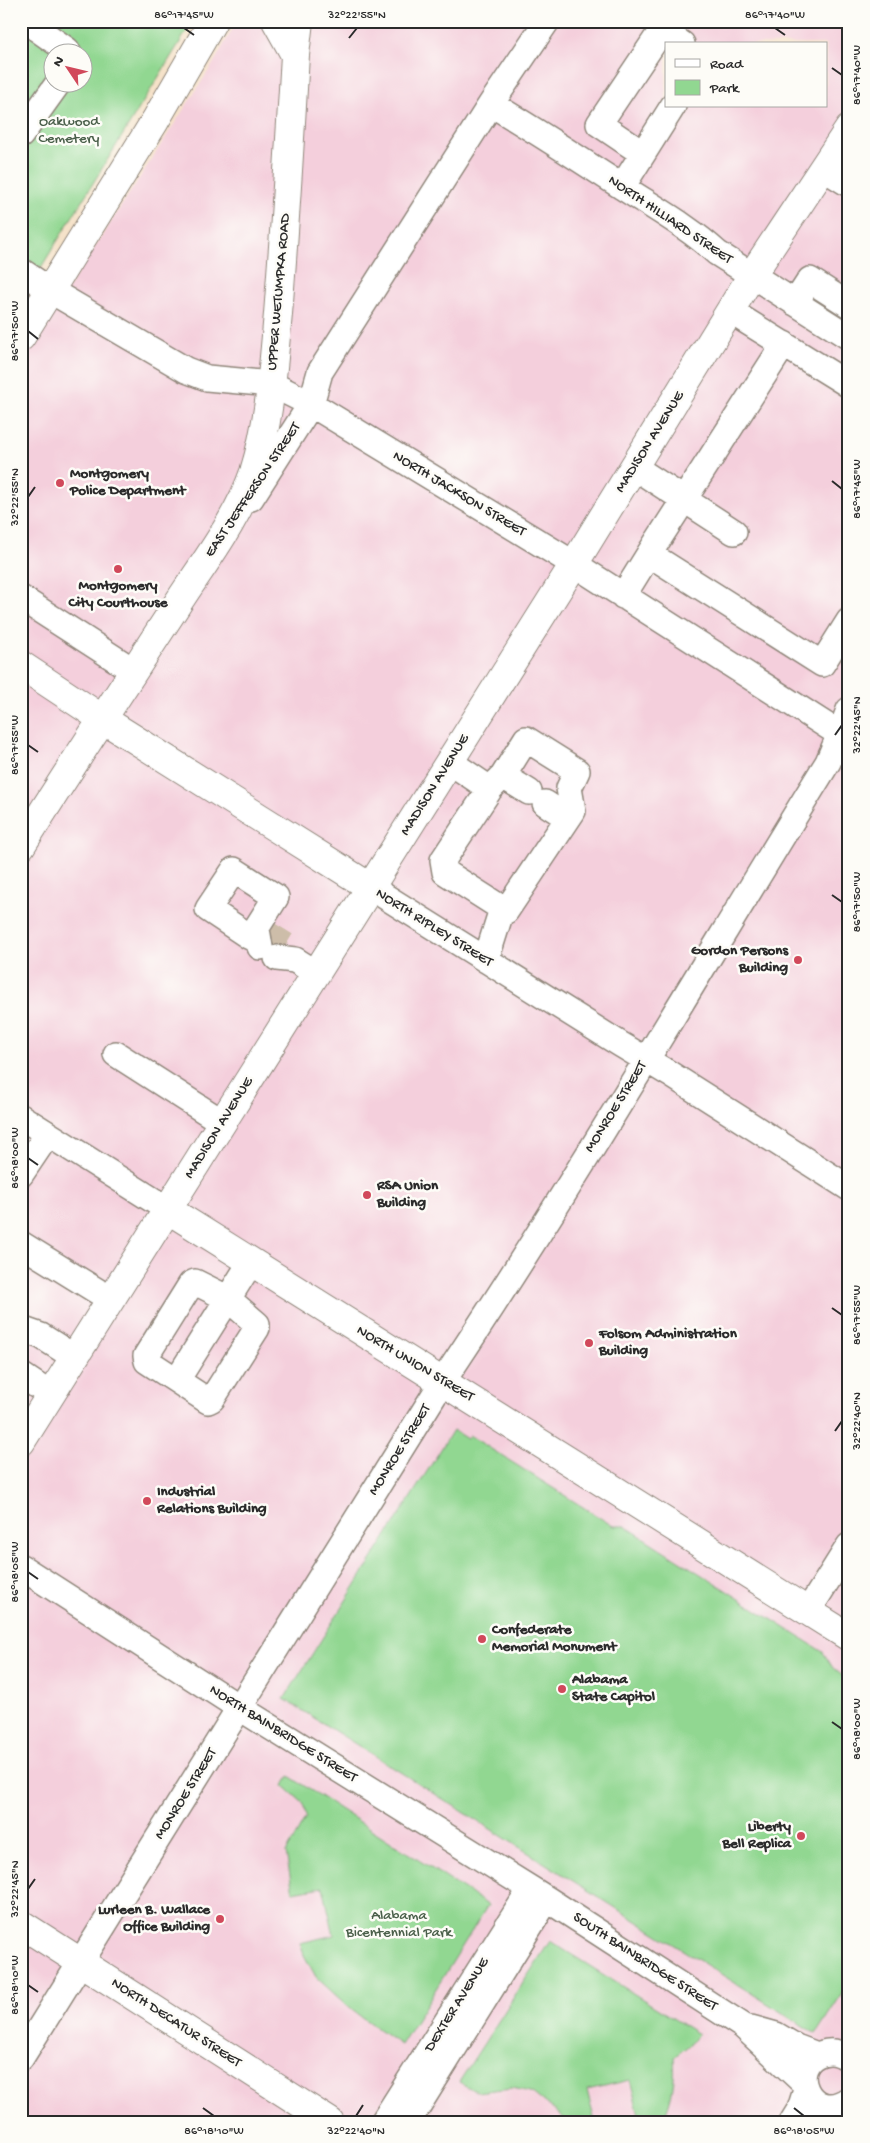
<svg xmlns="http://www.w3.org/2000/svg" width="870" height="2143" viewBox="0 0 870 2143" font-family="'Gochi Hand',sans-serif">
<rect width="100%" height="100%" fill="#fdfcf7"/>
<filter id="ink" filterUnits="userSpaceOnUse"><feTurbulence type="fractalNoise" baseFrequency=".02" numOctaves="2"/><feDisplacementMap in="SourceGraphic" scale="10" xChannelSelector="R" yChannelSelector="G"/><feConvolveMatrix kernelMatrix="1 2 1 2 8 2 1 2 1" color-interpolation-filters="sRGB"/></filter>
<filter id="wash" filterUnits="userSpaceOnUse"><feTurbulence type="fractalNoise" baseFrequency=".0096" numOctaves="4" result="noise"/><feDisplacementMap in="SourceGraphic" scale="20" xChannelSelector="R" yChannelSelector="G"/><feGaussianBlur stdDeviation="1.12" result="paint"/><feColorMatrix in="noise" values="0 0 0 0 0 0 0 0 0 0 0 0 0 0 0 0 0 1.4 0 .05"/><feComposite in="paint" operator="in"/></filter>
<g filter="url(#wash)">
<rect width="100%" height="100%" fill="#f5e2c9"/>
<!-- built -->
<path fill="#f4cfdc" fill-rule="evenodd" d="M237,21H849V2122H21V361L213,64ZM666,44H826V106H666Z"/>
<!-- green -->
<path fill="#91d791" stroke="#5e815e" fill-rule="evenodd" d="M21,21H193L21,300ZM52,52H82V82H52Z
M453,1430L467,1439L469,1435L613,1526H625L823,1652L833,1668L849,1681V1983L816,2034L284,1699Z
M289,1776L488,1905L401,2045L353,2011L316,1977L304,1955L300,1943L334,1935L323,1887L293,1892L286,1853L306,1817L303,1803L284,1786Z
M550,1941L698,2034L688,2046L674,2057C676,2080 672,2100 662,2122H641L630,2080L587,2090L595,2122H569L531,2092L511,2088L477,2092L459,2082Z"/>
</g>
<g filter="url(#ink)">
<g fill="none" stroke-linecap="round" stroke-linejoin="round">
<!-- minor-tunnel -->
<path stroke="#cdbda9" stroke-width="25" stroke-dasharray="25 12" stroke-linecap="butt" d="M268,934L286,945"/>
<defs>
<path id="minor" d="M26,21L67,50L68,52
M491,104C537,131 582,161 627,190C658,210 690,228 717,253L849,337
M21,135L59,82
M642,153L599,124L662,30L682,44
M823,168L849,184
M622,187L673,106
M21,271L51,291L186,370L207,378L271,384L311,404L574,564L849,740
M795,303L810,280L849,305
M730,311L849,385
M784,344L649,554L822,664L849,621
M634,467L734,532
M251,498L311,404L320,372L491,104L547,21
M623,596L649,554
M21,598L134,671
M526,739L577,771L569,788L573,811L506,911L445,872L443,860L490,789L503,776Z
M450,762L490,789
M503,776L529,792
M545,803L568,818
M370,887L620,1044L670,1074L849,1188
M254,932L250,937L208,909L234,870L276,897L254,932L258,935L260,947
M277,958L295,960L316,973
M486,960L502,909
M116,1054L222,1122
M21,1117L167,1209
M21,1174L48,1134
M21,1244L110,1299
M195,1282L227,1298L257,1324V1328L212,1399L208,1401L147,1361L146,1356L191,1284Z
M21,1329L41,1336L74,1357
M21,1375L51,1395
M177,1380L251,1262
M21,1567L240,1708L547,1899L743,2026L803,2082
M808,1611L849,1546
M751,2028L776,2035L796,2047L817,2055
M21,2058L443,1381C578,1179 701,968 828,762L840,734L849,710
M849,2059C841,2053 833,2050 823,2053C783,2064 810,2127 849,2099
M383,2122L531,1889
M408,2122L547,1899
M792,2122L800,2109L806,2090"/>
<path id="major" d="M276,21L295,55
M21,337L155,121L213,21
M21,665L101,718L370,887
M21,846C72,765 124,686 176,606C203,564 238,519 254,472C270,421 273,366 278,314C285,227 290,141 295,55L299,21
M167,1209L849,1637
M21,1442L574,564L752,275L849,129
M21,1924L330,2122"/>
</defs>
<!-- minor casing -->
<use href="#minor" stroke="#90867a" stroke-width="28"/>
<!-- major casing -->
<use href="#major" stroke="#90867a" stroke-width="30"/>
<!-- minor -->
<use href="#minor" stroke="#fff" stroke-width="25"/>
<!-- major -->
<use href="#major" stroke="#fff" stroke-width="28"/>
</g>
</g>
<!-- ticks -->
<path fill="none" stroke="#2b2b2b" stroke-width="2" d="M184,28L194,35M775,28L785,35M349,38L357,28M832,68L842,75M28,331L38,339M832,481L842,489M28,497L35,487M835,735L842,725M28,745L38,752M832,895L842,902M28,1158L38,1165M832,1308L842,1315M835,1431L842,1421M28,1572L38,1579M832,1722L842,1729M28,1889L35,1879M28,1985L38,1992M203,2108L214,2116M794,2108L804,2116M356,2116L363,2105"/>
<!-- markers -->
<g fill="#d1495b" stroke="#fdfcf7" stroke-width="2">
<circle cx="60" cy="483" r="5"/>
<circle cx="118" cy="569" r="5"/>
<circle cx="798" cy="960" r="5"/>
<circle cx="367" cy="1195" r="5"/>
<circle cx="589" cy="1343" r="5"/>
<circle cx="147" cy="1501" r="5"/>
<circle cx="482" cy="1639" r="5"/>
<circle cx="562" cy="1689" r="5"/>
<circle cx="801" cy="1836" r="5"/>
<circle cx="220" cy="1919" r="5"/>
</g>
<g text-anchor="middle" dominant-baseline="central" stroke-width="5" stroke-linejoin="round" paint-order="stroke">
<!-- park labels -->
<g font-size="15" fill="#4a5f4a" stroke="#fdfcf7">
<text x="69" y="122">Oakwood<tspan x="69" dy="17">Cemetery</tspan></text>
<text x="399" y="1916">Alabama<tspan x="399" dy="17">Bicentennial Park</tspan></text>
</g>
<!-- street labels -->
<g font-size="15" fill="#2b2b2b" stroke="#fdfcf7">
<text transform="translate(670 220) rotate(34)">NORTH HILLIARD STREET</text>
<text transform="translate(279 292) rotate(-85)">UPPER WETUMPKA ROAD</text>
<text transform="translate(650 442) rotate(-58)">MADISON AVENUE</text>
<text transform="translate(253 490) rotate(-56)">EAST JEFFERSON STREET</text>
<text transform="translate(459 494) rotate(31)">NORTH JACKSON STREET</text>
<text transform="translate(435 785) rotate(-58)">MADISON AVENUE</text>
<text transform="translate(434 928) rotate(32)">NORTH RIPLEY STREET</text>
<text transform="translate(616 1107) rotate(-58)">MONROE STREET</text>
<text transform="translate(219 1128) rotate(-58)">MADISON AVENUE</text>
<text transform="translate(415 1364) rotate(31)">NORTH UNION STREET</text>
<text transform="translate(400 1450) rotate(-58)">MONROE STREET</text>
<text transform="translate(283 1734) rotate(32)">NORTH BAINBRIDGE STREET</text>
<text transform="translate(186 1794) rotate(-58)">MONROE STREET</text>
<text transform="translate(645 1962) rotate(33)">SOUTH BAINBRIDGE STREET</text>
<text transform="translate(457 2005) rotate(-58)">DEXTER AVENUE</text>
<text transform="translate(176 2023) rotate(33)">NORTH DECATUR STREET</text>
</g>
<!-- poi labels -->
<g font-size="15" font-weight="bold" fill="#2b2b2b" stroke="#fdfcf7" text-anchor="start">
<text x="70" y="474">Montgomery<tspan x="70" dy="17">Police Department</tspan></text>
<text x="118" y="586" text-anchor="middle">Montgomery<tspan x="118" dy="17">City Courthouse</tspan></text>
<text x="788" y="951" text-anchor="end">Gordon Persons<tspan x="788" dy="17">Building</tspan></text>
<text x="377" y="1186">RSA Union<tspan x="377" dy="17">Building</tspan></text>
<text x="599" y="1334">Folsom Administration<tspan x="599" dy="17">Building</tspan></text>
<text x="157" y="1492">Industrial<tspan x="157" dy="17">Relations Building</tspan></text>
<text x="492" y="1630">Confederate<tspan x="492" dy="17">Memorial Monument</tspan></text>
<text x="572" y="1680">Alabama<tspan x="572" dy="17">State Capitol</tspan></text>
<text x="791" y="1827" text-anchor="end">Liberty<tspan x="791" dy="17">Bell Replica</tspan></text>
<text x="210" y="1910" text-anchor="end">Lurleen B. Wallace<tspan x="210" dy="17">Office Building</tspan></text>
</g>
</g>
<!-- margin -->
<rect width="870" height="2143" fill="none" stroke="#fdfcf7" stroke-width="55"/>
<!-- legend -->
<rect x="665" y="42" width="162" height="65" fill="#fdfcf7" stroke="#a9a8a5"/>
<rect x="675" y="59" width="25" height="8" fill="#ffffff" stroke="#a9a8a5"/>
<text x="710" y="68" font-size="15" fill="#2b2b2b">Road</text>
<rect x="675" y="80" width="25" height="15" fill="#91d791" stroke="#a9a8a5"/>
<text x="710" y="92" font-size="15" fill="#2b2b2b">Park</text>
<!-- north arrow -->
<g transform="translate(68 68) rotate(305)"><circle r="24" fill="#fdfcf7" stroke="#a9a8a5"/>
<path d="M0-4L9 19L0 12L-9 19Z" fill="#d1495b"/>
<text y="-8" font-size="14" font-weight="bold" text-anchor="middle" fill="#2b2b2b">N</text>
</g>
<rect x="28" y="28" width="814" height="2088" fill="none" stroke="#2b2b2b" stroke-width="2"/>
<g font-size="12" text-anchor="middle" fill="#2b2b2b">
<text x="184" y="18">86°17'45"W</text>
<text x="357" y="18">32°22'55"N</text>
<text x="775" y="18">86°17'40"W</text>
<text transform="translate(856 75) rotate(-90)" y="4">86°17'40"W</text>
<text transform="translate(14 331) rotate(-90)" y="4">86°17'50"W</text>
<text transform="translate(856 489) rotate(-90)" y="4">86°17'45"W</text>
<text transform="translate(14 497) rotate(-90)" y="4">32°22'55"N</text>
<text transform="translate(856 725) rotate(-90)" y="4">32°22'45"N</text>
<text transform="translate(14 745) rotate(-90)" y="4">86°17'55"W</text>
<text transform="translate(856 902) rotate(-90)" y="4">86°17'50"W</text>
<text transform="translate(14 1158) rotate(-90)" y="4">86°18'00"W</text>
<text transform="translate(856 1315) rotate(-90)" y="4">86°17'55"W</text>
<text transform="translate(856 1421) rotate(-90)" y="4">32°22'40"N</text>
<text transform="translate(14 1572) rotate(-90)" y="4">86°18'05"W</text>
<text transform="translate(856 1729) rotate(-90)" y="4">86°18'00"W</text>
<text transform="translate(14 1889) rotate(-90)" y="4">32°22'45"N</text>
<text transform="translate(14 1985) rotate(-90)" y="4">86°18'10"W</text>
<text x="214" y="2134">86°18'10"W</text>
<text x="356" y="2134">32°22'40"N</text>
<text x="804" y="2134">86°18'05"W</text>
</g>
</svg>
